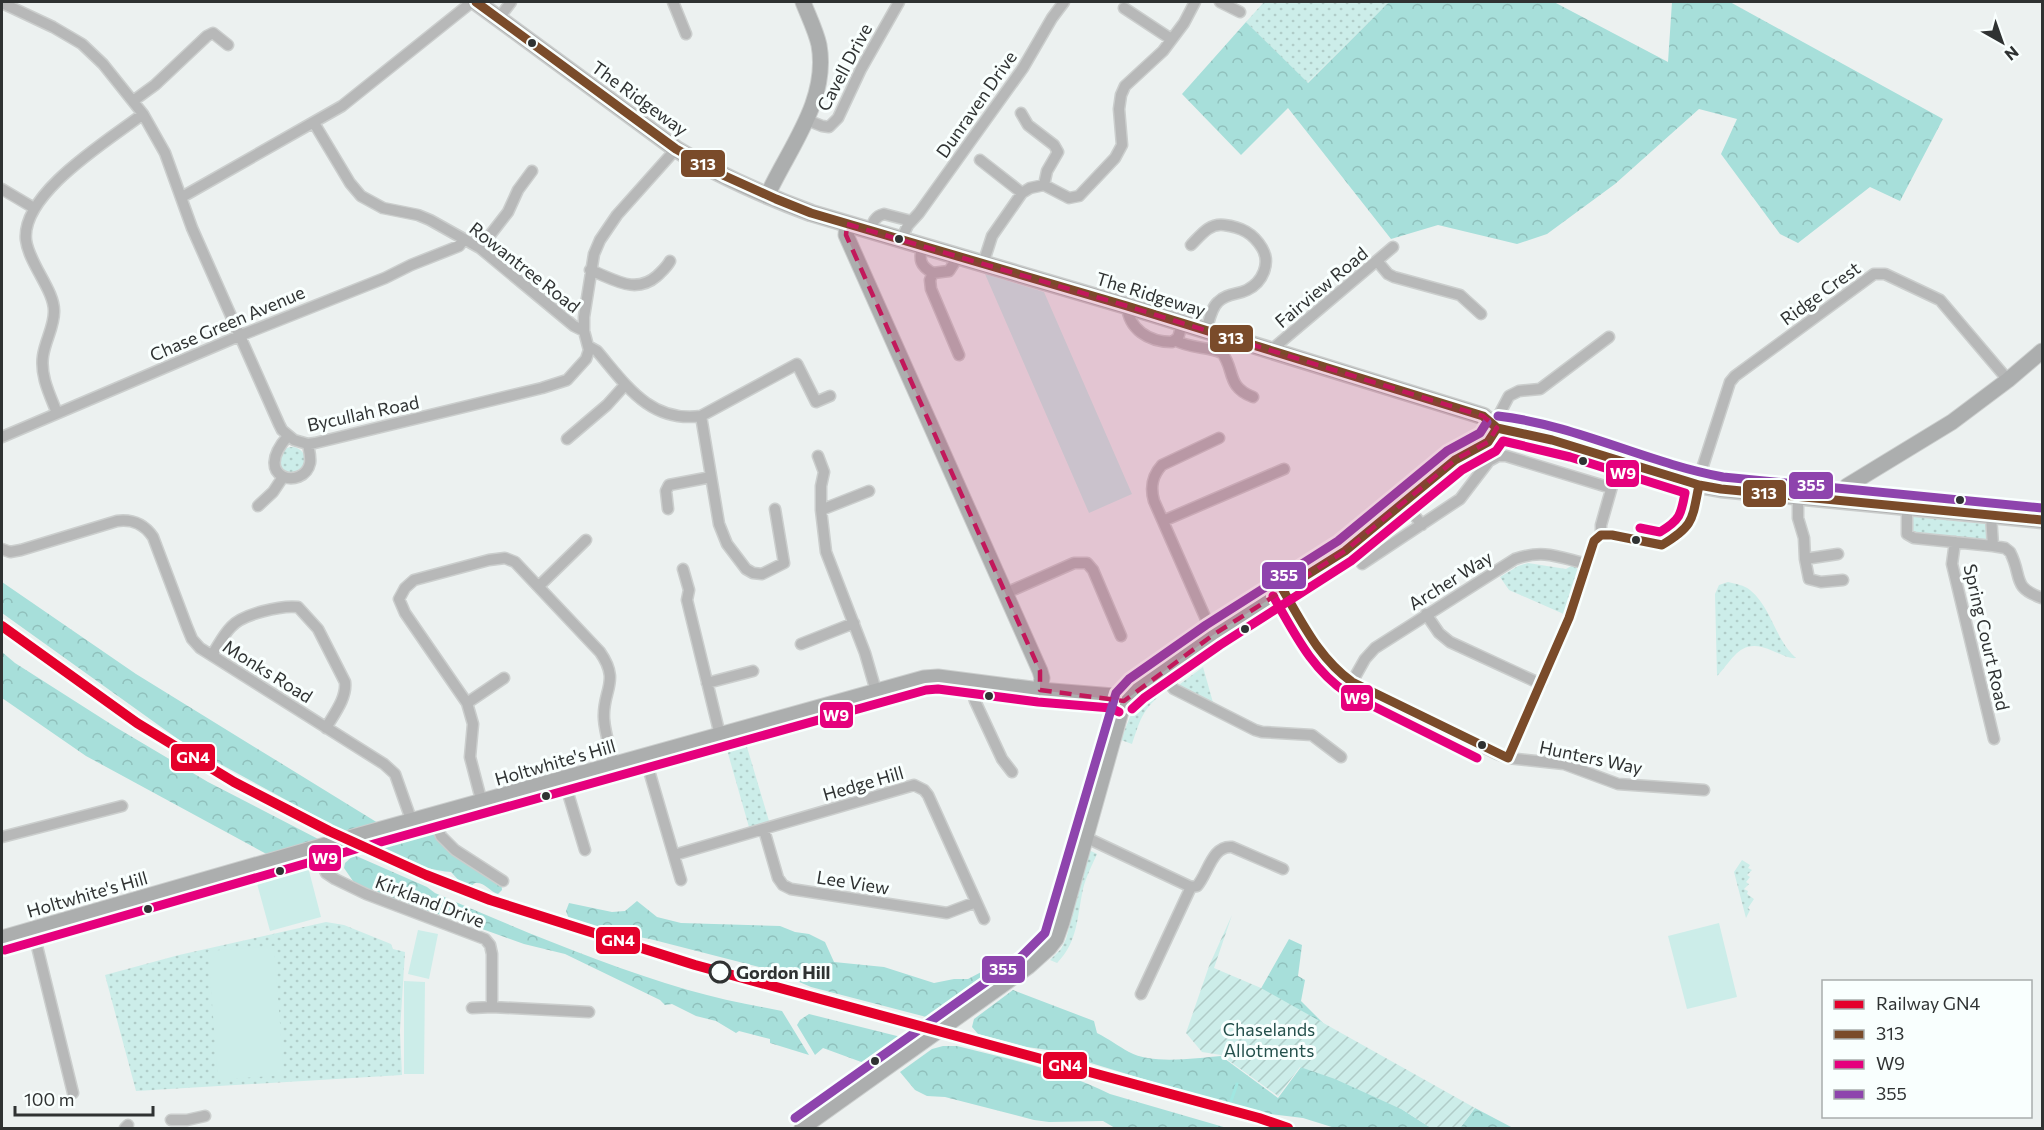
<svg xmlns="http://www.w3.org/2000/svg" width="2044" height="1130" viewBox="0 0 2044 1130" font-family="Commissioner,sans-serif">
<defs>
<pattern id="grass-dots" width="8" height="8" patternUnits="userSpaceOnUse" patternTransform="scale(1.5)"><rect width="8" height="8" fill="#ccede9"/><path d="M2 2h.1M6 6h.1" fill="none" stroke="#b0ccc8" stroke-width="1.8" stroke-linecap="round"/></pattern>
<pattern id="forest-crowns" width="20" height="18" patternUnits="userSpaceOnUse" patternTransform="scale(1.5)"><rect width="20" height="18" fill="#a7dfda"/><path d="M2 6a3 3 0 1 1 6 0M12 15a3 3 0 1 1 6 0" fill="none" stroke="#90c0bc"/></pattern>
<pattern id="garden-furrows" width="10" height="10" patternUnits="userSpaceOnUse" patternTransform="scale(1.5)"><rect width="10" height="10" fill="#ccede9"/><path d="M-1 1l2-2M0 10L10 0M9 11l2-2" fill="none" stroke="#b0ccc8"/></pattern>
</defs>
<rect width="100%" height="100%" fill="#ecf1f0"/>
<!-- grass -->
<path fill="url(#grass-dots)" d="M1264,2H1389L1307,83L1246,22Z
M279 460a13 13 0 1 1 26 0a13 13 0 1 1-26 0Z
M1909,516L1987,524L1988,538L1987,541L1911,534Z
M1528,563L1566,569L1573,565L1580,571L1574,597L1566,615L1509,590L1500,577L1518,566Z
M1728,582C1736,584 1744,585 1750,590C1772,608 1775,640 1796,658C1788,659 1781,654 1773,651C1741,636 1735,657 1717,676L1715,594L1719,585Z
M1222,640L1226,647L1175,684L1172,680L1173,675Z
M1203,667L1214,706L1176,687Z
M1155,684H1159L1165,691C1143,709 1141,717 1132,744L1121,740C1131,714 1134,703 1155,684Z
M744,737L769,821L749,827L725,743Z
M1089,850L1097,854C1092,865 1086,877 1083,889C1077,917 1078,942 1057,963L1050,960L1061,949L1066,939Z
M1742,860L1750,865L1748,868L1752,870L1747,875L1750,877L1746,882L1749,884L1744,889L1748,891L1747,894L1754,899L1748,908L1750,910L1746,918L1734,872Z
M326,922L344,925L391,944L393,949L405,952L400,1031L402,1075L136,1091L105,975L179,955Z"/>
<!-- forest -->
<path fill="url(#forest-crowns)" d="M1389,2H1554L1668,62L1672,2H1730L1943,119L1900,201L1870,187L1798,243L1780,234L1721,154L1737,119L1699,109L1615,184L1547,234L1517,244L1438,225L1391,239L1288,108L1241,155L1182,94L1246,22L1308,83Z
M2,582L136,674L378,823L347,833L189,747L2,613Z
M2,652L15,663L117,728L208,782L322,841L272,857L86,756L2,698Z
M430,826L435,837L501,881L502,890L498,894C489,891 485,882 475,883L471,886H464L451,872C439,872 393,860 385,854C380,851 378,846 377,842C390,830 413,827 430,826Z
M354,855L427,887L435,893C518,929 601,964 688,990C719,999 751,1005 782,1011L809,1055L770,1043V1039L739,1031L736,1033L716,1021L696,1016L672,1004L665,1005L660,1000L565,954L524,944L446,916L412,908L355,884L344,868L345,863Z
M637,901L657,917L681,923L780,926L795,932L809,934L825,942L834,962L884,967L934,983L954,979H968L987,969L992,970L993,983L979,995L938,1020L811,987L771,970L650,939L599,930L569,919L566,911L569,903L612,912L625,911Z
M1289,939L1302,945L1298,976L1305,980L1301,1001L1336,1036L1403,1110L1431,1128H1335L1303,1118L1252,1112L1048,1050L1027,1047L978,1034L972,1027L974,1019L1013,990L1094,1021L1097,1033C1109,1039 1118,1046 1129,1052C1153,1065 1195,1058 1221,1056L1278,1098L1301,1067L1259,992Z
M809,1014L913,1040L875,1067L823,1048L815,1055L797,1025L800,1020Z
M943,1046H957C1008,1059 1063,1070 1110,1094L1227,1128H1115L1103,1121L1049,1122L1034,1120L945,1097L927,1096L915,1090L900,1072L932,1049Z
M1475,1108L1513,1128H1460Z"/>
<!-- garden -->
<path fill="url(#garden-furrows)" d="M1232,915L1214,968L1261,988L1475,1108L1460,1128H1431L1403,1110L1335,1079L1300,1067L1278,1096L1221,1055L1202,1052L1186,1033L1209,966Z"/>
<!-- pitch -->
<path fill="#ccede9" d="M985,274L1044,292L1132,494L1089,513Z
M308,867L321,917L270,931L256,880Z
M1719,923L1737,997L1687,1009L1668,936Z
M418,930L438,934L429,979L408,974Z
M274,946L284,1075L218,1080L208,951Z
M404,981L425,982L424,1074H404Z"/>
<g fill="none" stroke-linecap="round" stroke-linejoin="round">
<!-- stream -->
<path stroke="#a0e7e1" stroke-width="3" d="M1231,1101L1237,1084"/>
<defs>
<path id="street" d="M673,2L686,34
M1220,2L1240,12
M2,3L53,27L82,44L103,64L143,114L165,153L192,228L279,424L282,430L294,440L308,444L315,443L542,388L567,380L586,359L589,350L584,331V317L594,254L600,240L617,215L676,149
M1124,8L1171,39
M499,18L511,2
M133,101L155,85L207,36L213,33L228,45
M1021,113L1028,125L1054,145L1058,152L1047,171L1044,185
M807,120L822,126L829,127L838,118L861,69L899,2
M314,123L350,183L361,196L383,208L418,215L430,220L480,248L574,326L584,331
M980,160L1022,193
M2,189L34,208
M182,197L342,106L472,2
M870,231C873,222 875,216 884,214L911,221
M901,240L908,225L919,213L1023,68L1052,18L1064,2
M1191,245C1201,235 1209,223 1224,225C1241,227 1253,233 1262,248C1271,263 1263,282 1247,290C1237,295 1227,293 1218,302C1211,308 1209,322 1206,331
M922,246C919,260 920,266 933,273L949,271L958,257
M480,248L508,212L518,190L532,171
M1377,261L1388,274L1394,277L1460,295L1481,314
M983,264L992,236L1022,193L1030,188L1044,185L1069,198L1079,196L1115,158L1122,145L1119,109L1121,95L1125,86L1163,51L1184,23L1195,2
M590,270C614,279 635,295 657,276C662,271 667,267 670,261
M933,273L930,280L931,289L959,355
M1127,306C1129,329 1148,342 1172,342L1178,338L1182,324
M1175,340C1190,349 1207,346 1222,353C1235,369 1226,387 1253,397
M588,346L597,351C626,385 650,423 701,416L797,364L816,402L830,396
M1270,351L1393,247
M57,413C50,395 40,376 43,356C45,341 54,327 54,312C55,291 29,264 26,240C21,193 109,140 143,114
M701,416L719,524L727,544L746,569L753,573L762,574L784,563L775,509
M1497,428L1499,415L1509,396L1519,391L1540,389L1609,337
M288,436C250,479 304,491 310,463C311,457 309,450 308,444
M2,437L239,336L385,278L411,265L459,246L464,239
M567,439L607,405L625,385
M818,456L824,472L821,486V510L826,552L865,653L876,691
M1699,485L1700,475L1730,382L1735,376L1874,274H1885L1940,300L2008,380
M1798,496V518L1804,538L1805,559L1809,579L1821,582L1843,580
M1404,502L1422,525
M258,506L273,492L283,477
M1907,508V534L1914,538L1993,546L1991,516
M668,509L666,491L669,485L711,477
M821,510L869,491
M1163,521L1284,469
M1601,535V525L1613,483
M1955,542L1952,564L1994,739
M1993,546L2005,548L2010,552C2023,577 2011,587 2042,598
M2,549L10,552L21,550L117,521C133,519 144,524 153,537L187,627L192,639L200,648L384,764L395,774L412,822
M1805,559L1838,554
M1362,564L1460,499L1489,461L1498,456H1506L1611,488
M683,569L689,590L687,600L720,735
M539,586L586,540
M1283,590C1303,622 1319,662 1352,682L1497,754L1508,758L1564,764L1618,784L1704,790
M1006,593L1074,563H1087L1093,570L1121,636
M1426,614L1439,633L1450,642L1541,684
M1213,635L1154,501C1150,487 1152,476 1162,465L1219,438
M801,644L854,623
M212,655C218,646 223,635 231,627C242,614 282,605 298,607L318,629L345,682C347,698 334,714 326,728
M1160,672L1174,689L1255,730L1262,732L1312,735L1341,757
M974,681L973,694L975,701L1002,759L1012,772
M1352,682L1365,659L1375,648L1515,559C1544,549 1558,557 1587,564
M707,683L753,671
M467,703L504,678
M645,757L681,880
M564,780L585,850
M482,803L470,757L473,724L467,703L405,613L399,599L405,588L414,580L489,560L505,558L515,562L600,652C621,682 602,690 604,719C605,735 611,750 614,766
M433,816L441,836L455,850L503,881
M764,830L778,878L783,885L791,889L947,913L976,902
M2,837L122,806
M1085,837L1191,887L1197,886C1208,874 1212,845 1232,847L1283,869
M316,849L326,873L335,879L366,894L485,939L490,945L492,954V1007L589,1012
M674,855L914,785L924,790L928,795L984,919
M33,930L73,1093
M1141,994L1191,887
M472,1008L492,1007
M171,1120H187L205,1116
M125,1128L128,1125"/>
<path id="secondary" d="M767,196C788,149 829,101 819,45C816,31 808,15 803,2
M847,224L846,235L1040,671L1042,678L1040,690
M1838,500L1847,486L1952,422L2008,380L2042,351
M2,938L360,835L924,678L938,677L1040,690L1114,696L1124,701
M802,1128L1029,966L1049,948L1056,939L1062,922L1124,701L1136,689L1213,635L1345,551L1455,460L1488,442L1497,428"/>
<path id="primary" d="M476,2L676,149C719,176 763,195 811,213L1127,306L1483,416L1497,428L1552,440L1699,485L1721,489L2042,520"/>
</defs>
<!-- street casing -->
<use href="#street" stroke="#cbcecd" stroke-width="13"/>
<!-- secondary casing -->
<use href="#secondary" stroke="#cbcecd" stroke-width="17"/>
<!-- primary casing -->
<use href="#primary" stroke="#cbcecd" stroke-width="19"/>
<!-- street -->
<use href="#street" stroke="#b7b8b8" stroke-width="10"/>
<!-- secondary -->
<use href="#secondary" stroke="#acaeae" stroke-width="15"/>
<!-- primary -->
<use href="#primary" stroke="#b0b1b1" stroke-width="16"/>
<defs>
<path id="bus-1" d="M476,2L676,149L725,176L776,199L811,213L1127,306L1483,416L1497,428L1552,440L1699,485L1721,489L2042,520
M1497,428L1488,442L1455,460L1345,551L1283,590C1303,624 1319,658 1352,682L1508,758L1569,618L1594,541L1601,535H1612L1662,545C1694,526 1692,520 1699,485"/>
<path id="bus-2" d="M1273,596C1294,632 1311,669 1347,693L1477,758
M1132,709L1144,698L1220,645L1351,561L1462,470L1496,451L1503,441L1570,457L1685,493C1681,515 1680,520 1660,532L1640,528
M5,950L363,847L926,690L938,689L1038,702L1111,708L1119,712"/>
<path id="bus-3" d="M1498,416C1576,425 1647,463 1723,477L2042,508
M795,1118L1021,957L1045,933L1116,693L1129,679L1206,625L1338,541L1447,451L1480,433L1487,422"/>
</defs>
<!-- bus-1 casing -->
<use href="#bus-1" stroke="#f9fffe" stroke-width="14"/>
<!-- bus-2 casing -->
<use href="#bus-2" stroke="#f9fffe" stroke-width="14"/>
<!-- bus-3 casing -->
<use href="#bus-3" stroke="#f9fffe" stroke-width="14"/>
<!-- bus-1 -->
<use href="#bus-1" stroke="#7a4b2a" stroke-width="9"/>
<!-- bus-2 -->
<use href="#bus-2" stroke="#e5007d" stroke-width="9"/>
<!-- bus-3 -->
<use href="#bus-3" stroke="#8e44ad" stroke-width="9"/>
<defs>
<path id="rail-1" d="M2,626L137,723L234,782L329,831L426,875L490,900L695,965L1259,1118L1288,1128"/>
</defs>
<!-- rail-1 casing -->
<use href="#rail-1" stroke="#f9fffe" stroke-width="15"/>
<!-- rail-1 -->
<use href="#rail-1" stroke="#e4002b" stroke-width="10"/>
</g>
<!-- marked area -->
<path fill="#c2185b" fill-opacity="0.2" stroke="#c2185b" stroke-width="4.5" stroke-dasharray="12 8" stroke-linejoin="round" d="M847,224L1127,306L1483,416L1497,428L1488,442L1455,460L1345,551L1213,635L1124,701L1040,690V671L846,235Z"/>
<!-- markers -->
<g fill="#2f3232" stroke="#f9fffe" stroke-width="2">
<circle cx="532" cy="43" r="5"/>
<circle cx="899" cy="239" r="5"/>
<circle cx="1583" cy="461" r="5"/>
<circle cx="1960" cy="500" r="5"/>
<circle cx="1636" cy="540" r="5"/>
<circle cx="1245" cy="629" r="5"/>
<circle cx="989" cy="696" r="5"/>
<circle cx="1482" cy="745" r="5"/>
<circle cx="546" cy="796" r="5"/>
<circle cx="280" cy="871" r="5"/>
<circle cx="148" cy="909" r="5"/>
<circle cx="875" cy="1061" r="5"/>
</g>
<circle fill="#f9fffe" stroke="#2f3232" stroke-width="3" cx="720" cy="972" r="10"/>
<g text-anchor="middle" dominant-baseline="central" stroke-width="6" stroke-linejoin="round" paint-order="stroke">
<!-- street labels -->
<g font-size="18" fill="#2f3232" stroke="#f9fffe">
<text transform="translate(844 67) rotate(-62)">Cavell Drive</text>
<text transform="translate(640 98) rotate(36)">The Ridgeway</text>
<text transform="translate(976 104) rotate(-55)">Dunraven Drive</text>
<text transform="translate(525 267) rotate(38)">Rowantree Road</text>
<text transform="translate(1321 287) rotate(-40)">Fairview Road</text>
<text transform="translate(1820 293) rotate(-36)">Ridge Crest</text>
<text transform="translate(1151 294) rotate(17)">The Ridgeway</text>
<text transform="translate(227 323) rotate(-23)">Chase Green Avenue</text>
<text transform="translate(363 413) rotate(-12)">Bycullah Road</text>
<text transform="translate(1450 580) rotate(-32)">Archer Way</text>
<text transform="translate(1987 637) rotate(77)">Spring Court Road</text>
<text transform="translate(268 671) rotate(32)">Monks Road</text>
<text transform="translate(1591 757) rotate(12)">Hunters Way</text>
<text transform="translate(555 762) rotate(-16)">Holtwhite's Hill</text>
<text transform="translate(863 783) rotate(-16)">Hedge Hill</text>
<text transform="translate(853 882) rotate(9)">Lee View</text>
<text transform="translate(87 894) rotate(-16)">Holtwhite's Hill</text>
<text transform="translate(430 901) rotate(21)">Kirkland Drive</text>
</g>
<!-- stop labels -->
<g font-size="18" font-weight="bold" fill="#2f3232" stroke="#f9fffe" text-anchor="start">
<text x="736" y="972">Gordon Hill</text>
</g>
<!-- park labels -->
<g font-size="18" fill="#25514d" stroke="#f9fffe">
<text x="1269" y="1029">Chaselands<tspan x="1269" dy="21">Allotments</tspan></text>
</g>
</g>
<g stroke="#f9fffe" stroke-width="2">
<rect x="680" y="149" width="46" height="29" rx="6" fill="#7a4b2a"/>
<rect x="1209" y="324" width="45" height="29" rx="6" fill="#7a4b2a"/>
<rect x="1605" y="459" width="35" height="29" rx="6" fill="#e5007d"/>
<rect x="1788" y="471" width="46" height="29" rx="6" fill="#8e44ad"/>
<rect x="1742" y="479" width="45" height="29" rx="6" fill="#7a4b2a"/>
<rect x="1261" y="561" width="46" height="29" rx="6" fill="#8e44ad"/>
<rect x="1340" y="684" width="34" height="28" rx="6" fill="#e5007d"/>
<rect x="819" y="701" width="35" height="28" rx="6" fill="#e5007d"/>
<rect x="170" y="743" width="46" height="29" rx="6" fill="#e4002b"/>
<rect x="308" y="844" width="34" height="28" rx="6" fill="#e5007d"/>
<rect x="595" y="926" width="46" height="29" rx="6" fill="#e4002b"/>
<rect x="981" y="955" width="45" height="29" rx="6" fill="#8e44ad"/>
<rect x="1042" y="1051" width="46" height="29" rx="6" fill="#e4002b"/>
</g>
<g font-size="16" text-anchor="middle" font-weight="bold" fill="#fff">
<text x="703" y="170">313</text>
<text x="1231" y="344">313</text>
<text x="1623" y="479">W9</text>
<text x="1811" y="491">355</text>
<text x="1764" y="499">313</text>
<text x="1284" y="581">355</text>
<text x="1357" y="704">W9</text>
<text x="836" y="721">W9</text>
<text x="193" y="763">GN4</text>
<text x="325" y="864">W9</text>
<text x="618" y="946">GN4</text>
<text x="1003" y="975">355</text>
<text x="1065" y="1071">GN4</text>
</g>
<!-- border -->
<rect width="2044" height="1130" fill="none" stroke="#2f3232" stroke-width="6"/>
<!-- legend -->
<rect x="1822" y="980" width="210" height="138" fill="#f9fffe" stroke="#a8adac" stroke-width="1.5"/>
<rect x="1834" y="1000" width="30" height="9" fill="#e4002b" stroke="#a8adac" stroke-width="1.5"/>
<text x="1876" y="1010" font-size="18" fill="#2f3232">Railway GN4</text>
<rect x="1834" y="1030" width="30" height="9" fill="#7a4b2a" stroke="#a8adac" stroke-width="1.5"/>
<text x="1876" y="1040" font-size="18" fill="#2f3232">313</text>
<rect x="1834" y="1060" width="30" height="9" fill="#e5007d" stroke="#a8adac" stroke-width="1.5"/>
<text x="1876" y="1070" font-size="18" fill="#2f3232">W9</text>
<rect x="1834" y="1090" width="30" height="9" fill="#8e44ad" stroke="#a8adac" stroke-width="1.5"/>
<text x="1876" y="1100" font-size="18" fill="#2f3232">355</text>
<!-- north arrow -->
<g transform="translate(2002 42) rotate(140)" stroke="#f9fffe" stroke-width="4.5" paint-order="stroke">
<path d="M0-4.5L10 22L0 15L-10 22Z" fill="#2f3232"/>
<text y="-9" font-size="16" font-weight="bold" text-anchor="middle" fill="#2f3232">N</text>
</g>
<!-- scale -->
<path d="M15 1106v9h138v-9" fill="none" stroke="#2f3232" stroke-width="3"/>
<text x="24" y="1106" font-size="18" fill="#2f3232" stroke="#f9fffe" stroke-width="4.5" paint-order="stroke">100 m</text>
</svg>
